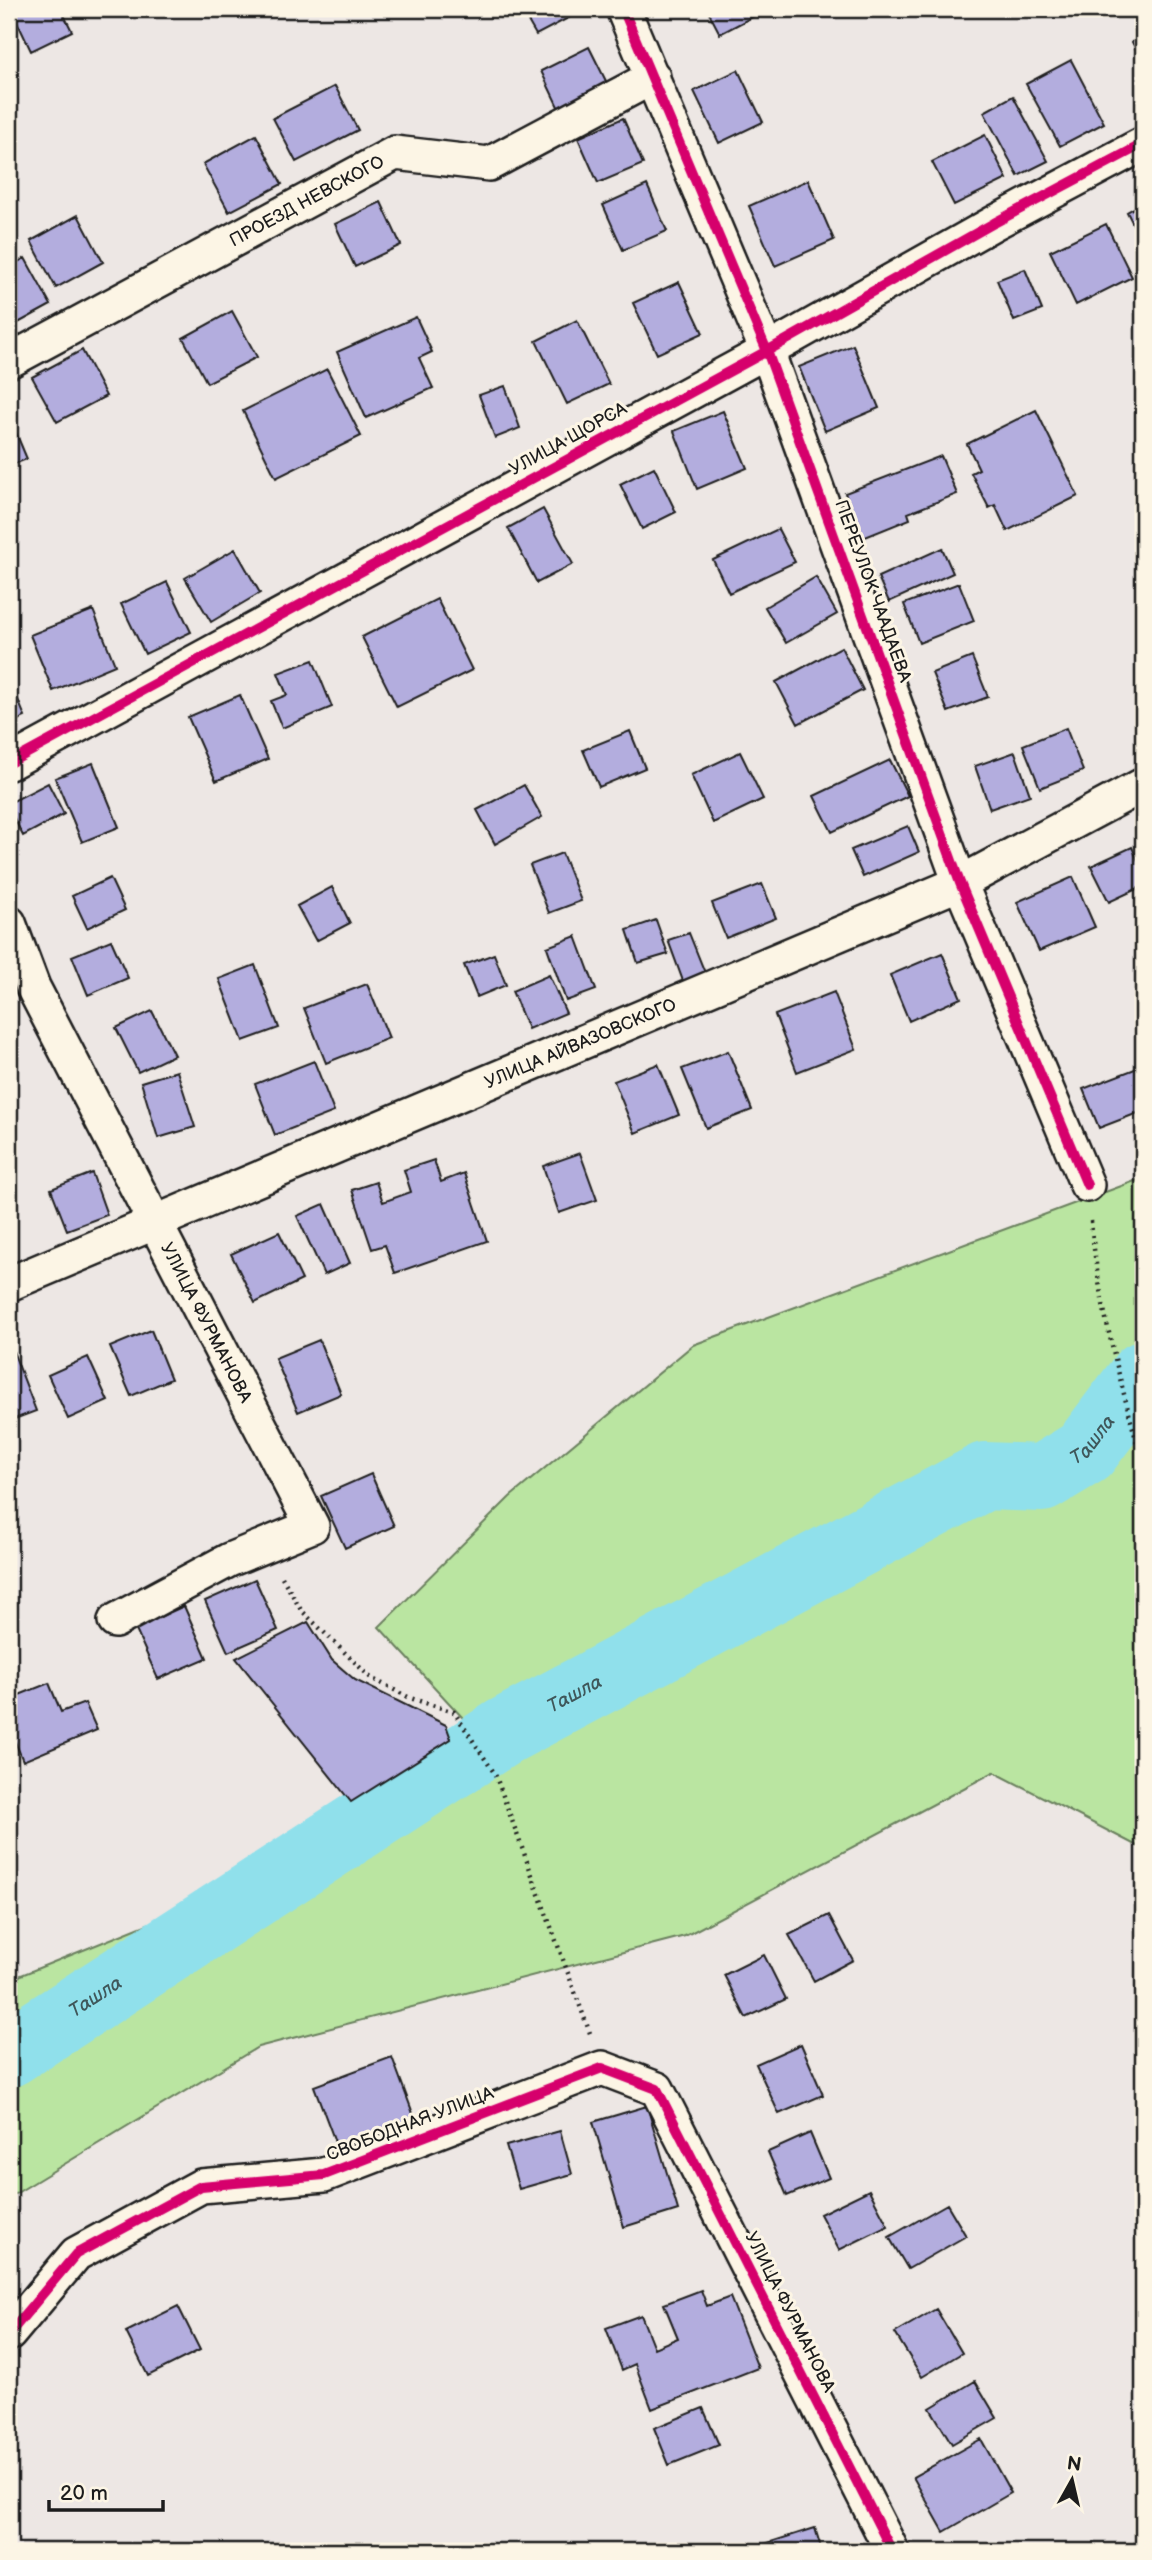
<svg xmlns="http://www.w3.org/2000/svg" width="1152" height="2560" viewBox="0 0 1152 2560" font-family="'Balsamiq Sans',sans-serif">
<rect width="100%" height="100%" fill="#ede7e4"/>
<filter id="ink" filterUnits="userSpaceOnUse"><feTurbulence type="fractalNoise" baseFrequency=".0143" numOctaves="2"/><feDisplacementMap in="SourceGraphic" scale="14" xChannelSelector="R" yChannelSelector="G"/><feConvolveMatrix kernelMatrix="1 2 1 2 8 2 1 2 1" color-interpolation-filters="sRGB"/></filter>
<g filter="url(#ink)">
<!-- green -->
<path fill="#bae5a1" stroke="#6b805e" stroke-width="2" d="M1143,1178V1849L994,1772L685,1936L258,2047L15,2194L9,2193V1980L331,1850L498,1756L379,1627L510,1497L693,1345Z"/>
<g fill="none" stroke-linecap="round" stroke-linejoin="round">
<!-- river -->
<path stroke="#90e0eb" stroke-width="68" id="s1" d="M9,2053L505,1731L985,1476L1042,1478L1085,1452L1143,1375"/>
</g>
<!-- building -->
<path fill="#b3adde" stroke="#1c1c1c" stroke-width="2" d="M11,9H61L72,31L31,51Z
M538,9H568L572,16L536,35L525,16Z
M707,9H756L758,14L720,34Z
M1143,36V63L1132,42Z
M589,47L609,87L560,111L541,71Z
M1071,60L1104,123L1060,146L1026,84Z
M738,70L763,122L719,143L694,91Z
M335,86L358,130L296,162L273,118Z
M1013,96L1048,161L1018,176L984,112Z
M623,118L643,164L598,183L578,138Z
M256,135L282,184L229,212L203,164Z
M985,135L1007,179L954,205L932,162Z
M808,180L834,240L775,266L749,206Z
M647,185L667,231L623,250L603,205Z
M381,202L401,245L355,267L335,224Z
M1143,203V244L1127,212Z
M78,215L103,262L56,288L31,241Z
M1106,224L1132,277L1076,305L1050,251Z
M25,258L51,305L9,328V267Z
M1025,269L1042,310L1014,321L997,280Z
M679,282L703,333L657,354L633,303Z
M232,311L257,357L207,383L183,338Z
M416,317L432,352L419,358L433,388L366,418L337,352Z
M577,320L609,384L567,404L536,341Z
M853,345L879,408L825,431L799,367Z
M82,350L106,396L57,422L32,377Z
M327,369L361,436L276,478L243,411Z
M505,386L520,428L495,438L479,395Z
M1036,410L1078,496L1007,531L995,505L989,508L971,473L979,469L967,444Z
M723,411L747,468L697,489L674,431Z
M9,416L27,459L9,466Z
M941,456L957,494L908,513L910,519L863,538L845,493Z
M654,467L676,512L642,529L620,484Z
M543,509L573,564L537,583L508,528Z
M778,529L795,562L729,593L713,560Z
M942,548L953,573L889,602L878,577Z
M235,549L260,593L211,622L185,578Z
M816,577L837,614L786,643L765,607Z
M167,582L191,632L145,654L121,604Z
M959,583L974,621L919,643L904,604Z
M437,599L472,670L397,707L362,637Z
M93,610L115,665L53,691L30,635Z
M841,647L863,690L798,724L776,682Z
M972,657L988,697L948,712L932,673Z
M313,660L332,707L282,728L271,701L287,695L278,673Z
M9,677L25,717L9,724Z
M240,695L268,759L216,781L188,717Z
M1066,728L1083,771L1040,788L1023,745Z
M630,731L645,768L599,787L583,750Z
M740,752L763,799L713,823L691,775Z
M1015,752L1030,795L990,809L975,766Z
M890,760L908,796L832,832L814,796Z
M93,763L119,827L82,842L55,778Z
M48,783L64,814L23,836L9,808V803Z
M524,785L542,817L495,844L477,810Z
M908,826L919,852L863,877L851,850Z
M1132,847L1143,872V886L1109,902L1091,866Z
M562,853L581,901L549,913L530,865Z
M1073,877L1095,927L1039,951L1017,902Z
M110,878L125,910L87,928L72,896Z
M762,884L776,918L726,938L712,903Z
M332,887L350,923L316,941L297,906Z
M656,920L668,954L638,963L627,930Z
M689,933L705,973L683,981L668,940Z
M576,936L596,990L566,1001L547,947Z
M111,940L128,978L88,995L72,956Z
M942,953L961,998L909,1021L890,975Z
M494,954L506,985L477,997L464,965Z
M255,965L279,1028L243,1041L219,979Z
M549,975L566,1013L528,1029L512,991Z
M367,984L389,1038L326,1063L304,1008Z
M834,992L856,1049L797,1072L775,1015Z
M152,1011L174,1055L138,1072L116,1028Z
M728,1051L752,1110L706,1128L682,1069Z
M314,1061L334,1112L275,1135L255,1084Z
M658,1064L679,1115L635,1133L614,1081Z
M1140,1067L1143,1076V1111L1099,1128L1083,1089Z
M177,1071L195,1127L158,1138L141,1082Z
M580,1153L597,1200L559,1213L543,1166Z
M434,1160L441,1182L464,1173L487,1241L395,1273L385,1245L372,1249L352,1190L376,1182L383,1202L411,1192L404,1170Z
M92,1173L107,1215L67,1230L51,1189Z
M324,1204L350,1263L324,1275L297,1216Z
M279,1232L302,1280L255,1303L231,1254Z
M151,1330L171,1379L131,1396L110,1347Z
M319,1340L341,1394L298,1412L275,1358Z
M13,1351L36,1411L9,1421V1352Z
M88,1357L108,1401L68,1419L48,1375Z
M371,1474L394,1526L345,1548L321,1496Z
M255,1579L278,1630L228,1652L205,1601Z
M184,1606L207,1658L158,1679L135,1628Z
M308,1622L332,1660L355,1680L446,1725L451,1739L351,1802L236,1658Z
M49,1683L61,1712L85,1703L97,1730L23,1761L9,1727V1699Z
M829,1915L853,1960L814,1981L789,1935Z
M764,1955L786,1999L746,2018L724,1975Z
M801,2044L823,2095L779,2114L756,2064Z
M392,2057L415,2119L337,2147L314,2086Z
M647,2106L678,2210L624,2227L593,2122Z
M560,2131L572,2174L519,2189L506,2146Z
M810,2133L829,2178L787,2196L768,2152Z
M869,2190L888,2226L839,2250L820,2214Z
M947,2204L966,2236L908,2269L889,2237Z
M701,2290L707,2306L730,2297L758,2368L652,2409L635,2364L622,2370L606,2328L641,2315L654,2348L678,2338L664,2304Z
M178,2306L200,2350L148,2376L126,2332Z
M936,2309L962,2353L922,2377L895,2333Z
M975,2381L997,2418L952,2444L930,2408Z
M703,2408L719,2445L669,2465L654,2428Z
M981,2439L1011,2493L944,2532L913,2477Z
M815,2528L822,2551H742Z"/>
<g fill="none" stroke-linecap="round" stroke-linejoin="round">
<defs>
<g id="minor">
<path d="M623,9L767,351L960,883L1087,1185"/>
<path id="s2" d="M9,361L395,153L489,164L653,77"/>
<path d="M9,763L767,351L994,223L1143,144"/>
<path id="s3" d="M9,923L33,987L312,1526L229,1560L115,1621"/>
<path id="s4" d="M9,1284L960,883L1143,785"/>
<path d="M9,2334L76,2254L201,2186L324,2175L602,2068L657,2089L892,2551"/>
</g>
</defs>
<!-- minor casing -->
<use href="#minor" stroke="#1c1c1c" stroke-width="38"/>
<!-- path -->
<path stroke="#1c1c1c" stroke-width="4.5" stroke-dasharray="2 5" stroke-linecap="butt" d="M1091,1221C1098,1301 1119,1376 1140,1454L1143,1456
M282,1577L301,1610L371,1678L410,1698L454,1712L495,1774L591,2036"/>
<!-- minor -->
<use href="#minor" stroke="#fcf5e5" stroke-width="33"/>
<defs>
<path id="cycleway" d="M623,9L767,351L960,883L1087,1185
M9,763L767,351L994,223L1143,144
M9,2334L76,2254L201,2186L324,2175L602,2068L657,2089L892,2551"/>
</defs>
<!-- cycleway casing -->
<use href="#cycleway" stroke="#fcf5e5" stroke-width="15"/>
<!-- cycleway -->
<use href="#cycleway" stroke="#d6006c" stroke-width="10"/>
</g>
</g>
<g text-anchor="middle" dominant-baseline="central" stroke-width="6" stroke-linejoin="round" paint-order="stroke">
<!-- street labels -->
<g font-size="18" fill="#1c1c1c" stroke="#fcf5e5">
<text stroke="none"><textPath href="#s2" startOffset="338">ПРОЕЗД НЕВСКОГО</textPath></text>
<text transform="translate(568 439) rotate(-29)">УЛИЦА ЩОРСА</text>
<text transform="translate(873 591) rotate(70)">ПЕРЕУЛОК ЧААДАЕВА</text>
<text stroke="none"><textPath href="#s4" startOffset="620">УЛИЦА АЙВАЗОВСКОГО</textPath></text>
<text stroke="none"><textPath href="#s3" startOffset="446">УЛИЦА ФУРМАНОВА</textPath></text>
<text transform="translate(410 2124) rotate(-21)">СВОБОДНАЯ УЛИЦА</text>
<text transform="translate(790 2312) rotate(63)">УЛИЦА ФУРМАНОВА</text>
</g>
<!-- water labels -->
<g font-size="19" font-style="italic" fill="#3f575a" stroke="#fcf5e5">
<text stroke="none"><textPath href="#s1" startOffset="1256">Ташла</textPath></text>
<text stroke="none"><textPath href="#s1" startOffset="670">Ташла</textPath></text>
<text stroke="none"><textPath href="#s1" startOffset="103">Ташла</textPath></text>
</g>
</g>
<!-- margin -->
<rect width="1152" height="2560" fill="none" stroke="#fcf5e5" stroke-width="35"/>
<rect x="18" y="18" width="1117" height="2525" fill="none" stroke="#1c1c1c" stroke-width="2.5" filter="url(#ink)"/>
<!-- north arrow -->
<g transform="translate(1072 2480) rotate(8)" stroke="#fcf5e5" stroke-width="5" paint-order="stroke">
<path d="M0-5L12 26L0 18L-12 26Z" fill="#1c1c1c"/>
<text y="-10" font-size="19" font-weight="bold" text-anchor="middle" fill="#1c1c1c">N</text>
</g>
<!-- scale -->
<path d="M49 2500v10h114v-10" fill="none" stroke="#1c1c1c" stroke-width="3.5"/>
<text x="60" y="2500" font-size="21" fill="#1c1c1c" stroke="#fcf5e5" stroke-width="5" paint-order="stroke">20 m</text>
</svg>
